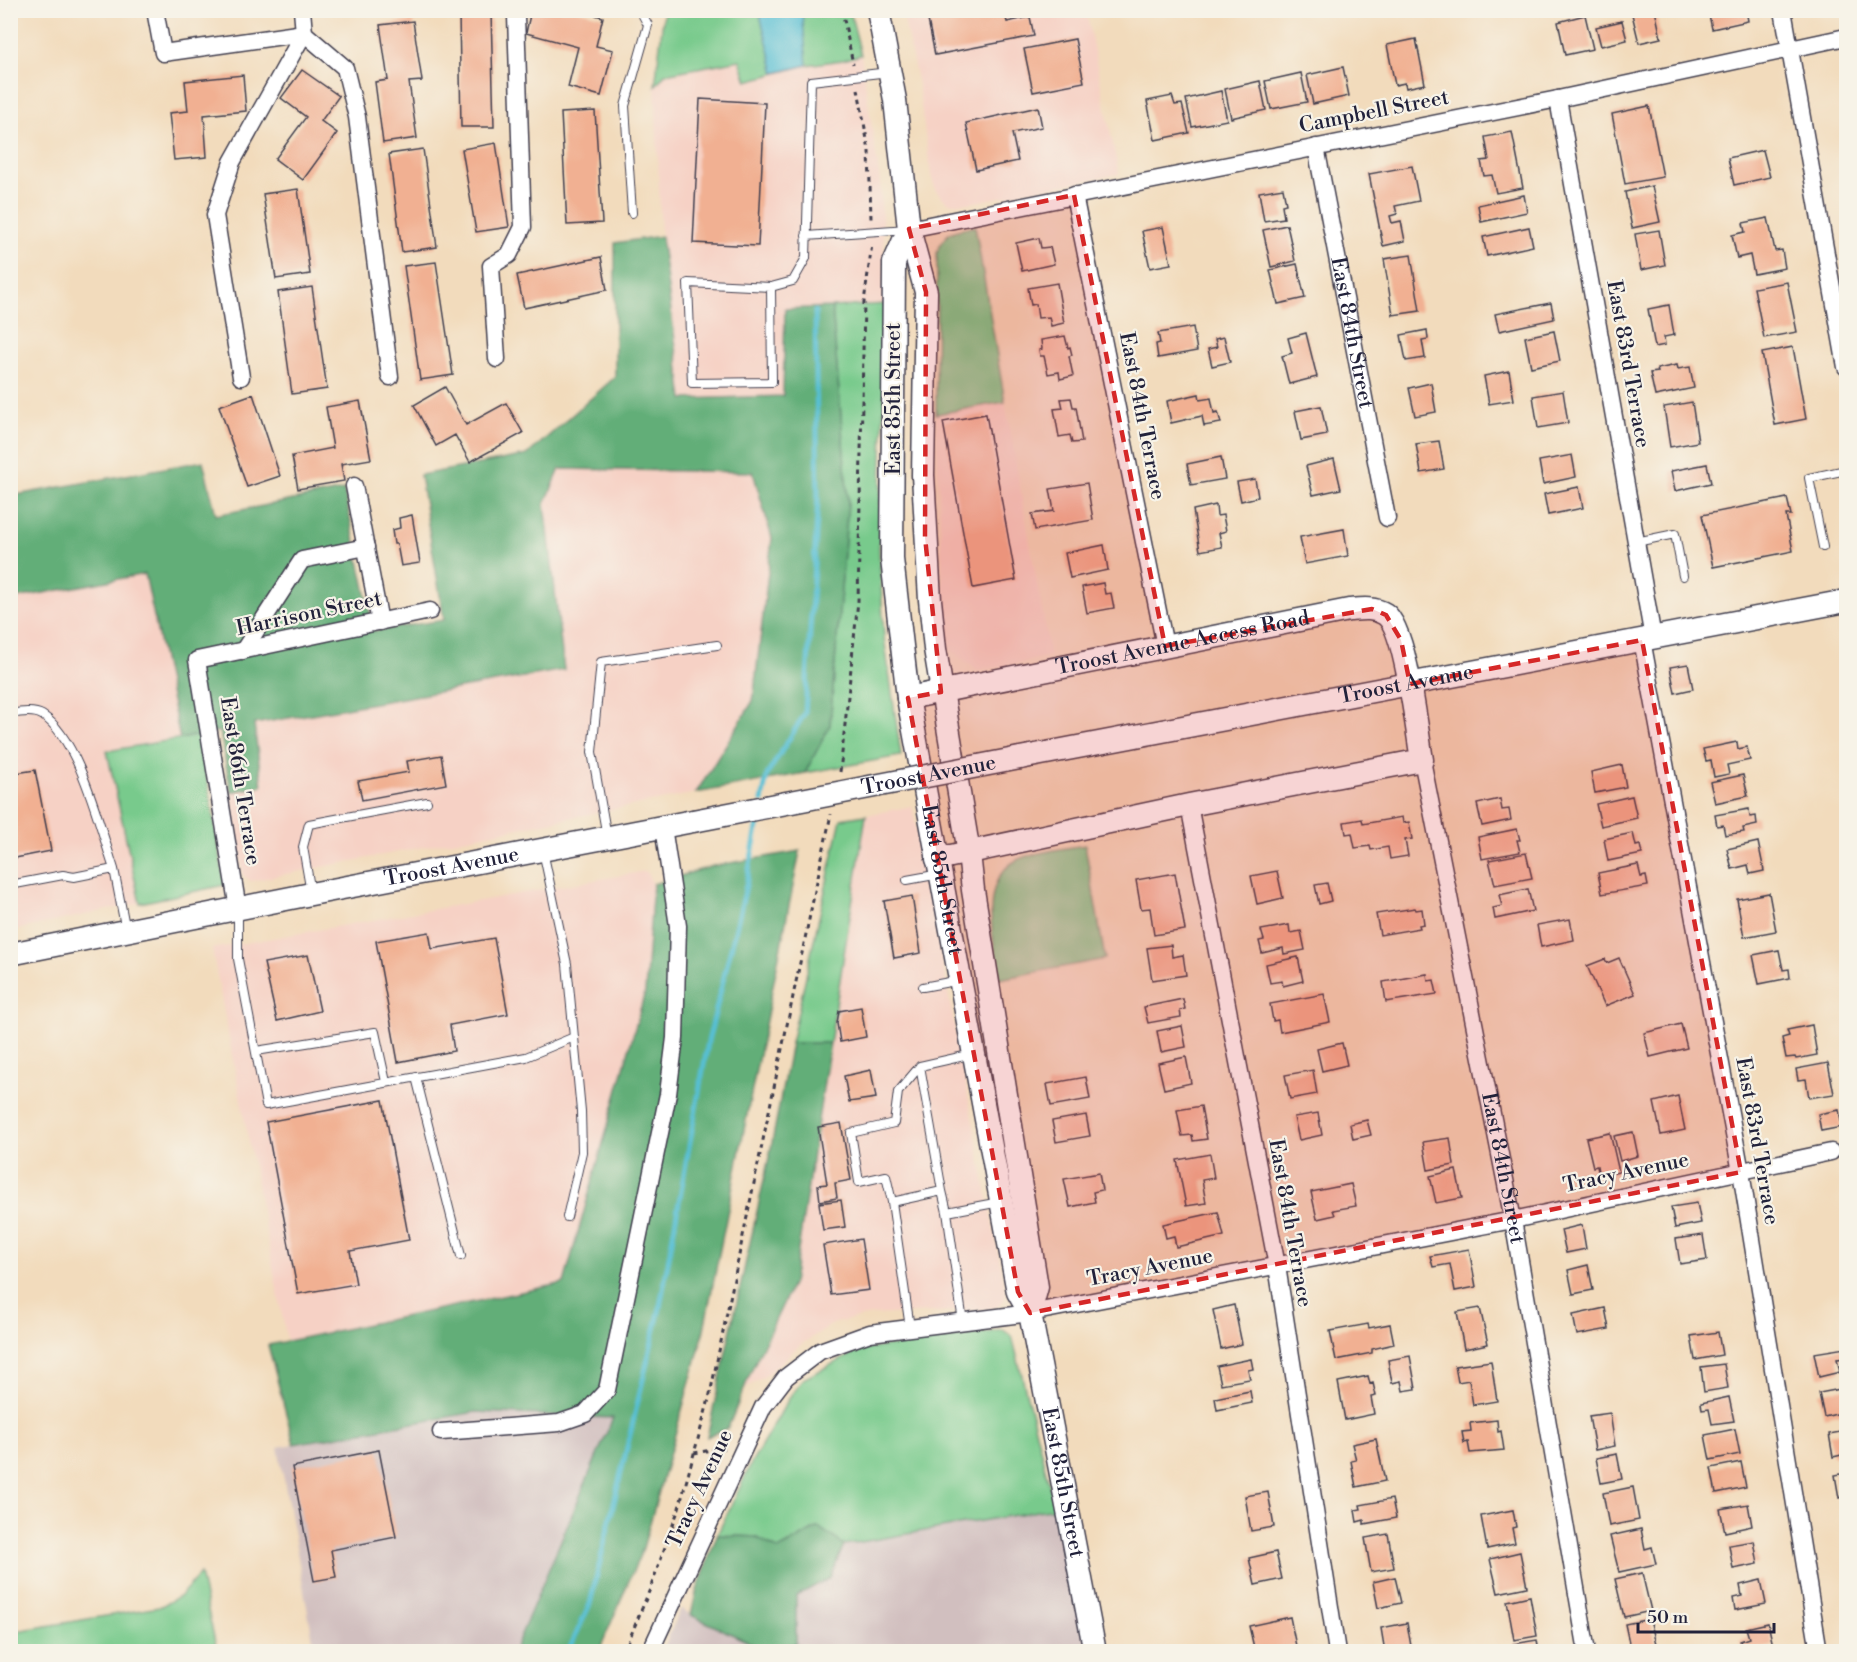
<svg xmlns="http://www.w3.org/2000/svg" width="1857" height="1662" viewBox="0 0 1857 1662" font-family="'Libre Bodoni',serif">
<rect width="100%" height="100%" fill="#f7f3e8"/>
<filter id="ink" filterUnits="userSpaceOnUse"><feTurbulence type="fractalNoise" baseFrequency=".0167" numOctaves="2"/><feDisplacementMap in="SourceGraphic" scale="12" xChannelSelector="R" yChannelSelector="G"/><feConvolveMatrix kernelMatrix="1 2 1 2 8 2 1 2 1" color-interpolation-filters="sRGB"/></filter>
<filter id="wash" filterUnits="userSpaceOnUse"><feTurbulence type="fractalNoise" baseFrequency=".008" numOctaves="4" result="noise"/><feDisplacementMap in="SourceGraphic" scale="24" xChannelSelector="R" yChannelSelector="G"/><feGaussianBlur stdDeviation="1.35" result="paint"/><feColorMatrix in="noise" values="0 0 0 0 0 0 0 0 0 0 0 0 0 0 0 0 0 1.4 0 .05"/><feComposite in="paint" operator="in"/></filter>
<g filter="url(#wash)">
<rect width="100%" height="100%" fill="#f2dbbc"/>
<!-- built -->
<path fill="#f6d1c5" d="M902,11H1086L1119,174L970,203H948L936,191L931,175L918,84Z
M861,55L880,182L887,304L785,309L783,396L683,399L661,236L655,86L665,74L740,60L747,80L807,65L843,60Z
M1005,402L1050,656L1007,666L977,670L949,648L944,618L936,414Z
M559,469L753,472L772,538L753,701L696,793L251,881L243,875L231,792L262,785L254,724L564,670L545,504Z
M145,574L180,739L107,752L140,903L11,931V599Z
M912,806L1006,1293L1002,1303L994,1309L871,1315L834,1323L800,1345L768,1374L744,1389L793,1283L866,815Z
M646,871L653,884L645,992L564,1283L287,1341L212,949Z"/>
<!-- industrial -->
<path fill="#d1bfbf" d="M476,1412L613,1418L514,1651H315L278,1447Z
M1055,1508L1081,1609L1089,1652H662L681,1608L691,1615L796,1596L829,1578L844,1545Z"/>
<!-- green -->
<path fill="#78ca8c" stroke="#4d7664" stroke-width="1.5" d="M664,11H850L861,55L843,60L807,65L747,81L740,60L665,74L655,86Z
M975,226L1005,402L936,414L937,253C945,230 953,231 975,226Z
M887,304L879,549L884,637L901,756L805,773L830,725L848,502L832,307Z
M200,735L225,885L140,903L107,751Z
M866,815L830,1043H791L841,819Z
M1085,845L1105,959L999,979C995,942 976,882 1017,860C1029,853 1069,848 1085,845Z
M1003,1330L1012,1336L1055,1508L844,1545L818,1527L779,1550L756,1537L717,1535L752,1462L791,1395L803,1379L860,1350Z
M200,1574L217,1651H11V1632L159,1607L179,1597Z"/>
<!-- forest -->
<path fill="#62ae78" stroke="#42685a" stroke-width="1.5" d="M661,236L683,399L783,396L785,309L832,307L848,502L830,725L805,773L696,793L753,701L772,538L753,472L560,469L545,504L564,670L254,724L262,786L231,792L220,731L180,739L145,574L11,599V496L203,461L216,515L344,490L374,631L444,620L420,475L527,455L615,377V243Z
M800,851L702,1339L643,1548L599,1651H514L613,1418L476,1412L294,1444L268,1345L564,1283L645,992L653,884L713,866Z
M791,1043H830L793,1283L753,1367L728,1428L707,1437L771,1148Z
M818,1527L844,1545L830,1578L796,1596V1644L761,1648L691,1615L696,1593L717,1535L756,1537L779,1550Z"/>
<!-- water -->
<path fill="#57bfd4" stroke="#3c7088" stroke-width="1.5" d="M759,11H802L807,65L775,73Z"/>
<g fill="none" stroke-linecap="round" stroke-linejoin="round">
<!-- stream -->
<path stroke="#57bfd4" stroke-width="5" d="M762,801L767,775L805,713L818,499L815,311
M568,1652L590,1604L659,1312L708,1042L744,895L760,813"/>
</g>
<g id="blocks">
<!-- building -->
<path fill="#f1b092" d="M531,10H576L603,17L596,46L613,50L601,96L568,87L578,47L526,33Z
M926,10H1011L1012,13L1005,15L1007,22L1030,17L1034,36L935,55Z
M1631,10H1655L1661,38L1639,43Z
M1708,10H1746L1748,21L1712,29Z
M491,13L494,127H461L459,14Z
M1585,15L1593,49L1565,55L1558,22Z
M413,21L422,81L409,82L417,138L383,143L375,82L388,80L380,25Z
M1622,21L1627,40L1601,46L1596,27Z
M1075,39L1084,82L1033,92L1024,49Z
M1416,39L1425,84L1406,88L1405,83L1395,85L1387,45Z
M1343,67L1349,96L1313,104L1307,75Z
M302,70L339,96L321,121L337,133L303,180L275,159L306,117L281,98Z
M1301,73L1307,102L1271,109L1265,81Z
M243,75L246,111L204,115L207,157L174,160L169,113L188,111L185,81Z
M1260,81L1266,110L1231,118L1225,89Z
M1221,91L1227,120L1192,127L1186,99Z
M1172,96L1175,105L1182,104L1189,133L1155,140L1147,101Z
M700,99L765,103L758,246L693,243Z
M1649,106L1663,177L1625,184L1612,114Z
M1038,107L1042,127L1012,133L1018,161L976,170L966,123Z
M595,111L602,223L567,225L561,113Z
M1512,132L1523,188L1496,193L1492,175L1484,176L1481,161L1489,160L1485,137Z
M496,143L509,227L476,232L462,149Z
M423,149L437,247L402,252L389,154Z
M1763,150L1770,177L1734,185L1728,158Z
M1412,166L1419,201L1395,206L1397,214L1390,216L1392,223L1401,221L1405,241L1383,246L1369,174Z
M1652,186L1660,222L1632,228L1625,192Z
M1283,188L1286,204L1282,205L1284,218L1264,221L1259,192Z
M298,189L310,274L276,279L263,194Z
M1524,195L1527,212L1481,222L1478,205Z
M1768,218L1775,251L1782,250L1785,268L1754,274L1750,255L1737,258L1732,235L1745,232L1743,223Z
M1287,225L1295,261L1271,267L1263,230Z
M1163,227L1171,264L1150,268L1142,231Z
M1529,227L1533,246L1487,256L1483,237Z
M1659,230L1665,265L1641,270L1635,234Z
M1039,238L1041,248L1050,247L1054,264L1022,271L1016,243Z
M1411,255L1420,311L1393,315L1384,259Z
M601,257L607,290L524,308L517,275Z
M436,262L453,375L420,380L404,266Z
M1297,264L1305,298L1278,304L1270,270Z
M1787,282L1797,332L1764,338L1754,288Z
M1057,283L1064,323L1051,326L1049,317L1038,318L1036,304L1031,305L1028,288Z
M312,287L327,389L292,394L278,292Z
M1551,303L1554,319L1499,331L1495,314Z
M1669,305L1674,335L1664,337L1665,345L1655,347L1648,309Z
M1193,327L1197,351L1158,358L1156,344L1160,343L1158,333Z
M1427,330L1428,339L1422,340L1425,358L1406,361L1401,335Z
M1554,331L1560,361L1531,367L1525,337Z
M1306,333L1317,377L1289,384L1282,356L1292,353L1288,338Z
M1065,336L1068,348L1070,347L1072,355L1069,356L1073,376L1060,379L1059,372L1048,374L1044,356H1040L1039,350L1042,349L1041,340Z
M1224,337L1230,362L1212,366L1208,349L1217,347L1215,339Z
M1793,347L1806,419L1775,425L1762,353Z
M1677,365L1678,369L1690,367L1694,388L1655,396L1650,373L1658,372L1657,369Z
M1509,371L1514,400L1489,404L1484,376Z
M1431,383L1436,412L1415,416L1409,388Z
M445,387L466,425L506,403L523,433L470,462L455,435L436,446L414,405Z
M1563,391L1568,423L1538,428L1533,396Z
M253,394L280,476L247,487L219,406Z
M1199,394L1200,400L1211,398L1214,413L1218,412L1221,423L1204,426L1202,416L1171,423L1167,401Z
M1071,398L1073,407H1076L1082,442L1072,443L1070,435L1059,437L1054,409L1063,408L1061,399Z
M360,401L371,459L341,464L344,481L298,489L292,456L333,448L326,407Z
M1692,402L1698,442L1670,447L1664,407Z
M1321,406L1327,435L1301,440L1295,411Z
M986,414L1016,580L973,588L943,422Z
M1439,441L1444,469L1421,473L1416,444Z
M1572,455L1576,477L1543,484L1539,461Z
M1221,457L1225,479L1191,485L1187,464Z
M1334,459L1341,489L1313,495L1306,466Z
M1707,464L1711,483L1675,491L1671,471Z
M1255,479L1258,497L1241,501L1237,482Z
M1087,483L1093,520L1035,530L1032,514L1054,511L1050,489Z
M1579,487L1583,508L1548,515L1544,494Z
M1787,498L1791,515H1786L1793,551L1713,567L1702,515Z
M1216,505L1217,516L1223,515L1226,531L1219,533L1222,547L1200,551L1193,510Z
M412,515L420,563L401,566L397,544H394L392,530L400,528L399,518Z
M1344,529L1348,556L1305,564L1300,537Z
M1104,545L1108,570L1070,578L1065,553Z
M1103,583L1105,594L1111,593L1114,608L1087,613L1082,587Z
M1688,664L1693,689L1675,693L1670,667Z
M1737,742L1738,749L1747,747L1750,760L1727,765L1729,774L1714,777L1711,760L1706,761L1703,749Z
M441,755L446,784L362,800L358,781L409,772L407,761Z
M1622,765L1626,787L1595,793L1591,772Z
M35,770L51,851L10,859V774Z
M1743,775L1748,796L1715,803L1710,782Z
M1632,796L1637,818L1601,826L1596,804Z
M1500,799L1502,810L1509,809L1511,820L1482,826L1477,804Z
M1749,809L1750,817L1756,816L1757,825L1743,828L1744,832L1725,835L1723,825L1717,826L1715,815Z
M1402,817L1403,823L1409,822L1412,839L1405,840L1408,856L1390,859L1388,847L1371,850L1370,846L1355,848L1352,833L1346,834L1344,822L1362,819L1363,824Z
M1517,829L1520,840H1517L1520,852L1482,859L1478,837Z
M1633,833L1636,846L1640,845L1642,854L1608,861L1604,839Z
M1758,842L1764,871L1750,874L1748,865L1732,869L1727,849Z
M1526,853L1532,878L1495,885L1489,860Z
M1638,865L1641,877L1646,876L1648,886L1602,894L1598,873Z
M1277,871L1283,898L1257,904L1251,876Z
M1175,873L1185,930L1154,935L1150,908L1141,909L1136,880Z
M1327,883L1331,901L1319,904L1315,885Z
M1528,889L1533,911L1495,919L1493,908L1502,906L1499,895Z
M1769,893L1776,931L1744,937L1737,899Z
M912,896L921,953L894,958L884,901Z
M1415,908L1416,910L1422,909L1424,924L1419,925L1420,928L1380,935L1376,914Z
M1570,919L1574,940L1541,947L1537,925Z
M1289,925L1290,933L1301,931L1305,950L1284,954L1283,948L1262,953L1259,941L1264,940L1261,930Z
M429,932L432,949L494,938L508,1014L450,1025L454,1051L398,1062L376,941Z
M1171,945L1172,957L1183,955L1186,975L1152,980L1147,948Z
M1779,950L1783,970L1789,969L1790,978L1759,984L1753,955Z
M308,955L320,1011L277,1021L264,963Z
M1298,957L1303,981L1283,986L1282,981L1270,983L1266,964Z
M1619,958L1635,994L1605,1006L1587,966L1605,959L1607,963Z
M1427,974L1428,981L1434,980L1437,994L1386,1002L1383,982Z
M1324,994L1330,1022L1280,1032L1278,1020L1273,1021L1270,1004Z
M1183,999L1185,1009L1180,1010L1181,1017L1148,1023L1144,1007Z
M861,1007L866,1037L840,1042L837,1023L839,1011Z
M1681,1024L1687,1048L1650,1057L1644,1033Z
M1812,1025L1817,1055L1796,1059L1795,1057L1786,1058L1782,1038L1789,1036L1787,1030Z
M1182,1026L1186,1047L1161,1052L1157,1031Z
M1342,1043L1347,1065L1322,1071L1317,1049Z
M1186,1057L1191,1083L1164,1089L1158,1063Z
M1828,1063L1834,1094L1809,1098L1806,1079L1798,1080L1796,1069Z
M871,1070L876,1098L849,1102L844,1076Z
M1313,1070L1317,1094L1290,1099L1285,1075Z
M1086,1077L1090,1099L1051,1106L1047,1084Z
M1678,1096L1685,1130L1661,1135L1654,1102Z
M383,1100L409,1240L350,1251L356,1284L298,1294L266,1122Z
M1201,1106L1207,1139L1193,1141L1192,1135L1182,1136L1177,1110Z
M1839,1110L1842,1127L1821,1131L1818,1114Z
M1318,1113L1322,1135L1299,1140L1294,1117Z
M1086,1115L1090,1136L1056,1142L1052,1121Z
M1367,1120L1371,1135L1353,1139L1350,1124Z
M841,1123L851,1180L835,1183L837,1198L820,1201L818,1185L827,1184L818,1127Z
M1633,1132L1638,1156L1620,1161L1614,1136Z
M1610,1133L1619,1172L1599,1176L1597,1166L1593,1167L1586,1138Z
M1450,1138L1454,1165L1428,1170L1423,1142Z
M1210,1154L1214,1178L1202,1180L1206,1203L1186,1206L1177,1160Z
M1456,1170L1462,1198L1436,1203L1430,1176Z
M1099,1173L1102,1190L1093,1192L1095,1202L1070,1207L1064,1179Z
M1351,1184L1356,1206L1333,1210L1335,1215L1317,1219L1311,1192Z
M841,1200L845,1227L823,1230L819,1203Z
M1697,1203L1701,1223L1675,1228L1671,1207Z
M1218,1212L1224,1236L1176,1247L1174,1236L1166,1238L1163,1224Z
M1582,1225L1586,1249L1566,1253L1561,1230Z
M1703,1235L1707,1260L1680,1264L1676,1239Z
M861,1239L869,1290L831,1295L823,1245Z
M1469,1249L1476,1287L1455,1291L1450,1264L1433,1267L1430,1256Z
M1588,1265L1593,1290L1573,1294L1568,1270Z
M1234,1305L1242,1344L1221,1349L1213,1310Z
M1480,1308L1488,1344L1464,1349L1457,1312Z
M1605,1308L1609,1329L1577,1335L1573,1315Z
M1368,1324L1369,1328L1390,1324L1394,1344L1372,1349V1353L1336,1360L1330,1331Z
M1718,1332L1722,1355L1695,1360L1691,1336Z
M1845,1348L1846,1358L1837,1359L1840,1372L1819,1377L1814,1353Z
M1410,1356L1416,1389L1403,1391L1401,1381L1392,1383L1388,1360Z
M1251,1359L1253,1369L1248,1370L1250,1379L1221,1384L1217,1366Z
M1491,1361L1497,1401L1473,1405L1469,1380L1458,1382L1455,1366Z
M1724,1364L1728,1388L1704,1392L1701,1367Z
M1368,1376L1370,1384L1373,1383L1376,1396L1371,1397L1374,1414L1345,1420L1338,1382Z
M1846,1388V1399H1843L1845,1412L1824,1417L1819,1393Z
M1250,1391L1252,1403L1217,1410L1215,1398Z
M1729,1397L1734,1421L1712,1424L1709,1409L1702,1410L1701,1403Z
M1610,1413L1615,1446L1595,1450L1589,1416Z
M1497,1420L1498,1432L1501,1431L1504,1450L1470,1453L1468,1442L1464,1443L1462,1432L1471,1431L1470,1423Z
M1735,1429L1740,1454L1710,1460L1705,1435Z
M1846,1431V1454L1833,1457L1829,1434Z
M1376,1439L1385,1481L1356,1487L1351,1461L1356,1460L1352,1444Z
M379,1450L396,1537L331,1550L336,1577L314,1581L292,1467Z
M1617,1454L1622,1479L1601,1483L1596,1458Z
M1741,1462L1746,1487L1716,1493L1711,1468Z
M1846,1473V1496L1839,1498L1835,1475Z
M1633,1487L1639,1520L1609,1526L1603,1493Z
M1268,1492L1274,1527L1251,1531L1245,1496Z
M1392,1499L1396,1518L1364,1524V1520L1357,1522L1355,1510L1361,1509L1360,1505Z
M1748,1504L1752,1526L1725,1532L1720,1509Z
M1513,1510L1516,1527L1512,1528L1515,1543L1487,1549L1481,1516Z
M1641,1529L1645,1549L1652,1547L1656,1564L1619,1572L1610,1536Z
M1388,1534L1394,1568L1371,1572L1365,1538Z
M1754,1541L1758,1564L1733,1569L1729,1545Z
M1276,1552L1282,1579L1255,1585L1249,1558Z
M1520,1552L1527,1587L1498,1593L1490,1559Z
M1642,1573L1651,1611L1624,1617L1615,1579Z
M1395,1577L1401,1603L1378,1608L1373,1582Z
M1761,1580L1766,1604L1735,1610L1733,1598L1742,1596L1740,1585Z
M1530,1596L1537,1636L1514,1640L1507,1601Z
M1290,1617L1296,1646L1271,1652H1255L1249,1626Z
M1650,1619L1658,1652H1631L1625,1624Z
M1407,1623L1412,1652H1385L1381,1628Z
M1768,1623L1773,1646L1742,1652L1740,1641L1749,1638L1746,1628Z
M1537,1640L1539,1652H1515L1513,1644Z"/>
</g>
</g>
<g filter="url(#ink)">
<use href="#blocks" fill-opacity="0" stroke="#413e4e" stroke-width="1.5"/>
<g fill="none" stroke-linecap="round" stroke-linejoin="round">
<defs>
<path id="lane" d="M632,213L625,106L648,25L640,10
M806,236L908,229
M771,287L772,382L692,383L688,283L771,287L793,281L806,258L811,81L889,72
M1636,542L1675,534L1683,576
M1823,547L1809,478L1846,470
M10,714C20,712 34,710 42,715C79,738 100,828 114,869L74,877L63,875L10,885
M607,837L592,752L601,662L717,645
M543,851L567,964L581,1111L582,1152L567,1217
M114,869L126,931
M907,880L940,874
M311,893L303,847L309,824L427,802
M238,911V959L266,1105L526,1057L574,1037
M923,987L960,980
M256,1051L375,1032L386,1082
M973,1054L920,1066L898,1092L894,1123L851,1133L859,1182L886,1176L892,1202L942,1191L947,1212L1000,1202
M920,1066L942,1191
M416,1077L461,1256
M892,1202L910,1328
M947,1212L963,1322"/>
<g id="street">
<path d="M155,10L163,53L304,33L345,68L357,117L390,377"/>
<path d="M1783,10L1846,367"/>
<path d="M1558,99L1653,638"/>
<path id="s1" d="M1316,147L1387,518"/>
<path d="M1074,195L1165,646"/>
<path d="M909,229L1558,99L1846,37"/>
<path d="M497,359L491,266L509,255L523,227L516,16L518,10"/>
<path d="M241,377L215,215L232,162L304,33L302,10"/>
<path d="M354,486L380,622"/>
<path d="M1642,640L1741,1172L1819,1652"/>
<path d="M243,651L302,560L366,547"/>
<path id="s2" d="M1422,760L1513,1220L1587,1652"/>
<path d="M1189,805L1277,1266L1337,1652"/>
<path d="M238,909L197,660L430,611"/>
<path d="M441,1432L559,1423L585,1414L607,1390L668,1094L675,1038L678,926L663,827"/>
<path d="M650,1652L763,1407L786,1377L820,1351L870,1333L1030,1313L1513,1220L1831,1152"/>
</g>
<g id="secondary">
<path d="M878,10L895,100L909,229L926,292L923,475L930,600L935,649L969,853L973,890L1037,1287L1030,1313"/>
<path id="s3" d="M909,229L894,263L892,559L908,698L1018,1292L1030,1313L1095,1652"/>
<path id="s4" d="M908,698L1349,610C1361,609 1374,607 1385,614C1406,628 1417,732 1422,760L1189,805L937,859"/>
<path id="s5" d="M1020,758L1846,601"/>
<path id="s6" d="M10,954L311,894L693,821"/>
</g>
</defs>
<!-- lane casing -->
<use href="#lane" stroke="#413e4e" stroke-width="10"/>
<!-- street casing -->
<use href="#street" stroke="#413e4e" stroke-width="19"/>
<!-- secondary casing -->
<use href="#secondary" stroke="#413e4e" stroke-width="25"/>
<!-- path -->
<path stroke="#413e4e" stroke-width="3" stroke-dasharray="4.5 4.5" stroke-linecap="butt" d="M842,10L853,64
M858,89L869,151L871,219
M840,772L858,601L864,302L872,244
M694,1453L725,1448
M624,1652L650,1589L679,1508L709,1399L831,814"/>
<!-- lane -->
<use href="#lane" stroke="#fff" stroke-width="8"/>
<!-- street -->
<use href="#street" stroke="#fff" stroke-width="16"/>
<!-- secondary -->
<use href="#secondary" stroke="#fff" stroke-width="22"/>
<defs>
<g id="secondary-bridge">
<path id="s7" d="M693,821L1020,758"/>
</g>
</defs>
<!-- secondary-bridge casing -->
<use href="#secondary-bridge" stroke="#413e4e" stroke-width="25" stroke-linecap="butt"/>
<!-- secondary-bridge -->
<use href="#secondary-bridge" stroke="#fff" stroke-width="22"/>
</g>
</g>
<!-- marked area -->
<path fill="#d62828" fill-opacity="0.2" stroke="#d62828" stroke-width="4.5" stroke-dasharray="12 8" stroke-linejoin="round" d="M1074,195L1165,646L1372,609L1386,615L1401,640L1410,684L1642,640L1741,1172L1030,1313L1018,1292L908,698L941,692L925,537L926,292L909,229Z"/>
<g text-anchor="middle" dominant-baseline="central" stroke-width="4.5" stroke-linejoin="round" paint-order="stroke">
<!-- street labels -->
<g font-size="21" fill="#22223b" stroke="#f7f3e8">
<text transform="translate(1374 112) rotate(-11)">Campbell Street</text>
<text stroke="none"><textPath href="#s1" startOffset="189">East 84th Street</textPath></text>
<text transform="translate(1628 364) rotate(80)">East 83rd Terrace</text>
<text transform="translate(894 399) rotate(-90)">East 85th Street</text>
<text transform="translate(1142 416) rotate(79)">East 84th Terrace</text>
<text transform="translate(309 614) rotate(-12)">Harrison Street</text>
<text stroke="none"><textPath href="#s4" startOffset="280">Troost Avenue Access Road</textPath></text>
<text stroke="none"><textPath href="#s5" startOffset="393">Troost Avenue</textPath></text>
<text stroke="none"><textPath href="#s7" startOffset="240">Troost Avenue</textPath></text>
<text transform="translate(240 781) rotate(81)">East 86th Terrace</text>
<text stroke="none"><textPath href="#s6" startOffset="450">Troost Avenue</textPath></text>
<text stroke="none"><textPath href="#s3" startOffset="658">East 85th Street</textPath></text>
<text transform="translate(1757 1141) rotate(80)">East 83rd Terrace</text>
<text stroke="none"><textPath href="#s2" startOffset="416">East 84th Street</textPath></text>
<text transform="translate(1626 1173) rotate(-12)">Tracy Avenue</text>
<text transform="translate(1290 1223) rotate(80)">East 84th Terrace</text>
<text transform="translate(1150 1268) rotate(-11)">Tracy Avenue</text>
<text stroke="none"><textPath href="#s3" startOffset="1274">East 85th Street</textPath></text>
<text transform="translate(700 1489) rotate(-65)">Tracy Avenue</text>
</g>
</g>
<!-- margin -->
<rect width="1857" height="1662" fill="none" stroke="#f7f3e8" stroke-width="36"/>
<!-- scale -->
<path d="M1638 1623v9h136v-9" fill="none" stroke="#22223b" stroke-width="3"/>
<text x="1647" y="1623" font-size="18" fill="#22223b" stroke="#f7f3e8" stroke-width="4.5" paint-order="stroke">50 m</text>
</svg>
